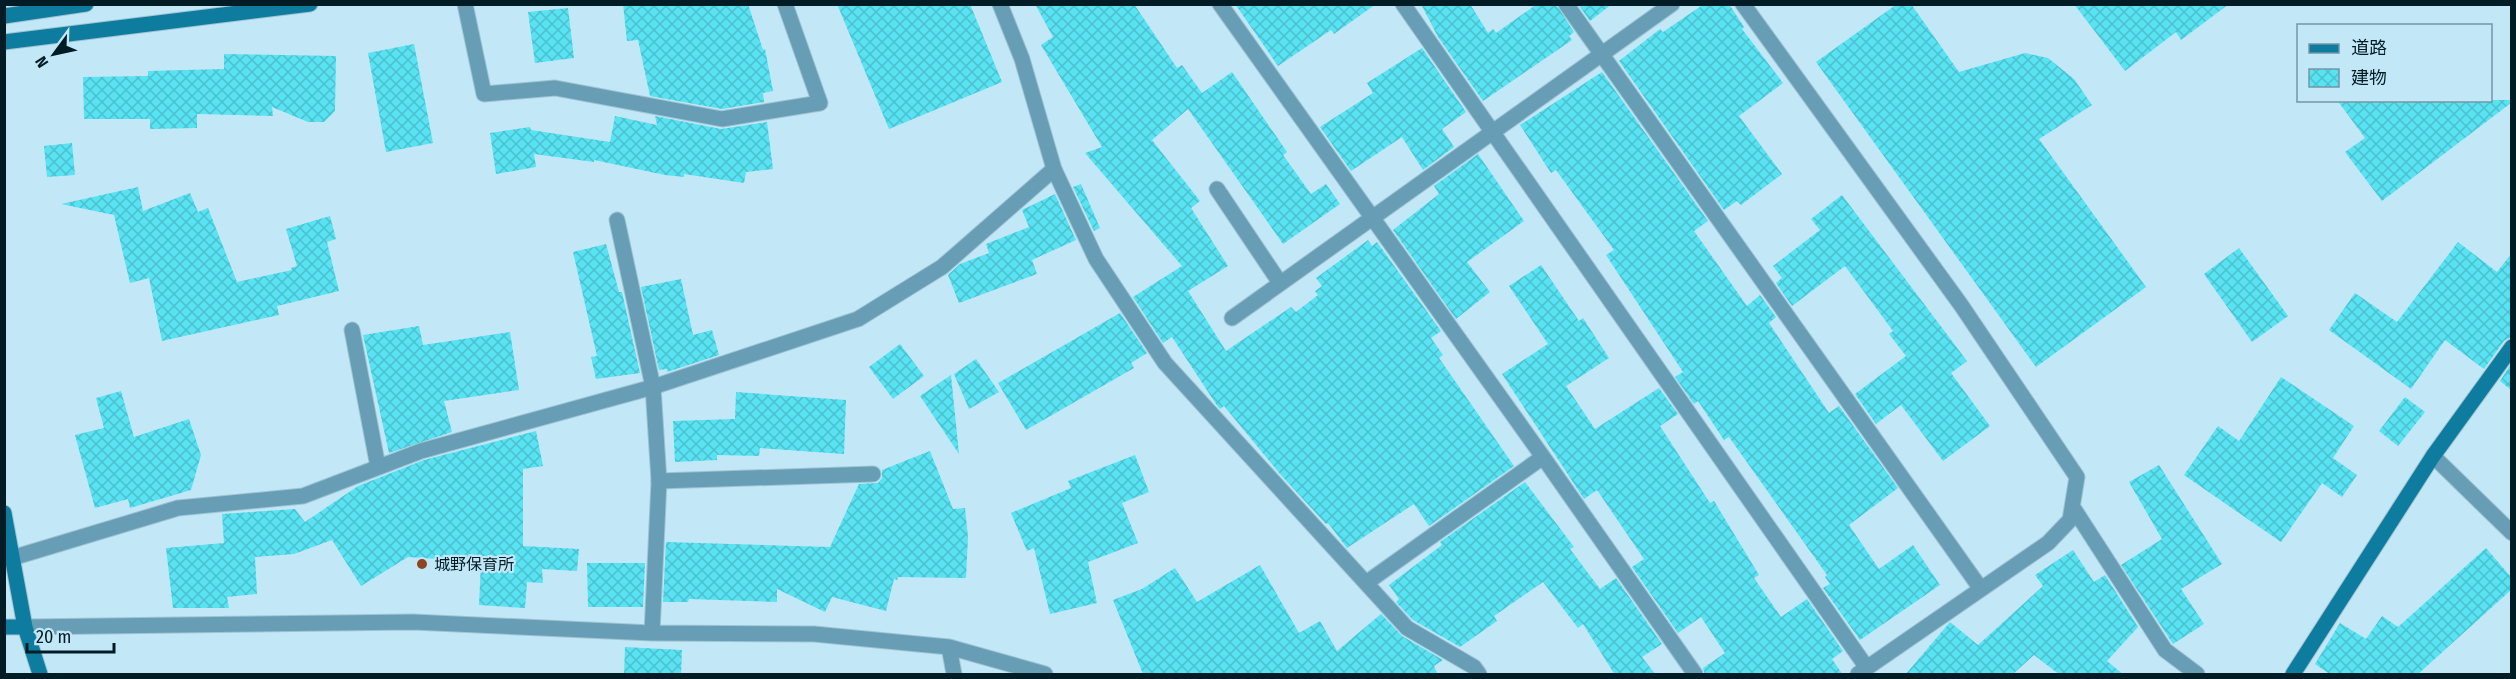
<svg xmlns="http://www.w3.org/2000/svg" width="2516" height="679" viewBox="0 0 2516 679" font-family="'Fira Sans Condensed','Noto Sans JP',sans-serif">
<defs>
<pattern id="building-cross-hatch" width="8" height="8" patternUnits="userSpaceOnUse" patternTransform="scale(1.5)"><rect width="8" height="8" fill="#58e2f2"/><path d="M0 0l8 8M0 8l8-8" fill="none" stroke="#4bc1cf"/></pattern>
</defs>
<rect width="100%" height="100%" fill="#c2e8f8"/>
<!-- building -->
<path fill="url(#building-cross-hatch)" d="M623,4H748L763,50L765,49L773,91L763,93L764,102L722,109L650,96L638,40L627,41Z
M837,4H970L1002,82L889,129Z
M1035,4H1134L1177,68L1182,65L1202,93L1232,72L1287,152L1283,155L1311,194L1326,184L1340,204L1283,244L1188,109L1152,140L1200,201L1191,208L1228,266L1188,291L1226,351L1291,307L1296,312L1318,295L1315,291L1322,286L1316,278L1368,240L1372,246L1377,242L1441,331L1431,338L1443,355L1439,358L1514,466L1429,526L1414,504L1347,548L1328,523L1326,524L1280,474L1224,406L1220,409L1216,404L1172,337L1163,343L1133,297L1182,266L1085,153L1102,147L1041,45L1053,37Z
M1235,4H1376L1334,34L1331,30L1278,66Z
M1421,4H1470L1488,33L1493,29L1496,33L1537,4H1556L1574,32L1569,36L1572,40L1483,101L1438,37Z
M1578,4H1612L1590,21Z
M1704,4H1729L1744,27L1742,29L1783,83L1739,116L1782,174L1741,205L1737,201L1724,210L1619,61L1660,29L1663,32Z
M1897,4H1911L1959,72L2025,53L2048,58L2074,79L2092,105L2039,139L2146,287L2036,367L1816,62Z
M2074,4H2229L2181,40L2176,32L2125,71Z
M568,8L574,58L535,63L528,12Z
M414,44L433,143L386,152L368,53Z
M1422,48L1466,112L1442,129L1454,147L1423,170L1402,137L1351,171L1320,127L1373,93L1367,83Z
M224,54L336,56L335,111L324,122H308L272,107L273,116L197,114V128L150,129V119H84L83,77L148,76V71L224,69Z
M1602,72L1708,221L1694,231L1747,306L1760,295L1776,317L1769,323L1829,413L1839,406L1898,488L1849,525L1879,569L1913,545L1940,585L1860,640L1823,588L1830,584L1825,577L1827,575L1729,437L1724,440L1698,401L1694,404L1675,377L1683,372L1606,255L1614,250L1556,170L1551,173L1520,125Z
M2337,100H2511V103L2382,201L2345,152L2365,138Z
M615,116L657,125L655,116L721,129L767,122L773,169L746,172L744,183L684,174V177L665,175L594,160V162L534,154L536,167L496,174L490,133L530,127L531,130L610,142Z
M72,143L75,175L47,177L44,146Z
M1478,154L1524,221L1467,262L1490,292L1456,319L1393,230L1439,194L1434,186Z
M1081,184L1100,228L1094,231L1073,187Z
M138,187L143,211L190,193L198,212L208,208L237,282L292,270L291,268L297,266L286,229L330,216L336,239L327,242L339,291L277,306L279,315L162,341L149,278L130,283L114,215L61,204Z
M1055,194L1076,240L1032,260L1037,274L959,303L948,275L960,264L989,253L986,244L1029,227L1022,210Z
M1842,195L1967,361L1951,373L1990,426L1943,461L1901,405L1876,424L1855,394L1906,356L1889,334L1893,331L1845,266L1792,306L1776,283L1782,278L1773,266L1820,230L1811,219Z
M2458,242L2497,272L2511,254V337L2504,341L2484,369L2445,340L2411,389L2329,330L2355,293L2397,322Z
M606,244L619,292H622L640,373L596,379L591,357L597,356L573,252Z
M2239,248L2288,316L2252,342L2204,274Z
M1541,265L1579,321L1583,318L1609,358L1566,386L1595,429L1659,388L1678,414L1660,426L1710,503L1714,501L1759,575L1754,578L1781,617L1807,599L1843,651L1832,659L1843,675H1705L1703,668L1725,653L1701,617L1678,633L1632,567L1644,559L1597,490L1584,499L1502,374L1548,344L1509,286Z
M681,279L693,335L712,330L719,355L667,372V369L659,370L641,287Z
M1120,313L1147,353L1131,363L1134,368L1026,430L998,383Z
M419,326L423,345L510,332L519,390L444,401L452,432L389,453L363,335Z
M900,344L924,376L893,399L869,367Z
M976,359L999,392L969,409L954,374Z
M2511,364V390L2500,381Z
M951,375L959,454L920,396Z
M2281,377L2354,426L2333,458L2357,475L2342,497L2322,483L2281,542L2184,475L2218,426L2239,441Z
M121,391L134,437L189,419L201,455L191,490L130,508L128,499L95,508L75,435L104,428L96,398Z
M736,392L846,400L844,454L760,448L759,456L717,455V460L675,462L673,421L735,419Z
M2405,397L2425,412L2398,446L2379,431Z
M536,431L543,466L523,469V546L579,549L577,571L542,569L543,583L527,582L525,608L479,605L481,562L408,557L361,586L332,540L294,554L255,557L257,594L227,597L229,608H173L166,548L224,543L222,514L295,509L305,522L358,486L424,460Z
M930,451L953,509L965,508L968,537L966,578L898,577L897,580L894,579L886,611L832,597L825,612L777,589V602L689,599L688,602H663L666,542L830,547L859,484L878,483L882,478V470Z
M1135,455L1149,492L1122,503L1138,543L1088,562L1097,603L1050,614L1034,548L1027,551L1011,513L1071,488L1068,481Z
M2159,465L2222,564L2181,589L2204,624L2173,644L2121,565L2162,539L2129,482Z
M1525,482L1574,547L1570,549L1600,589L1616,578L1662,644L1642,657L1656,675H1615L1583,624L1578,628L1543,582L1494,616L1497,621L1460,647L1413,620L1396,602L1399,599L1389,585L1442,545L1440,542Z
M2486,548L2511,577V590L2417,675H2331L2315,664L2340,623L2366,639L2382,616L2398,627Z
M2073,550L2094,582L2105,575L2138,627L2107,661L2124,675H2060L2034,655L2012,675H1905L1950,622L1978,645L2043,586L2035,575Z
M587,563H645L643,607H588Z
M1260,565L1299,633L1320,621L1337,651L1381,614L1402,636L1443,660L1434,666L1438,675L1143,674L1113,600L1142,589L1175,568L1197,602Z
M625,647L682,650L681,675H624Z"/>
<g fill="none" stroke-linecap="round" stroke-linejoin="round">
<defs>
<path id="lane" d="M1217,189L1280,283
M659,481L873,474
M12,558L178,508L303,496L421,451L653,387L858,319L942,267L1054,169"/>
<path id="street" d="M465,4L484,94L555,88L722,119L820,103L785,4
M1000,4L1022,59L1054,169L1096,259L1165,363L1407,628L1474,667L1479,674
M1220,4L1543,457L1695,674
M1403,4L1867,668
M1566,4L1981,589
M1743,4L1961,305L2077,477L2070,520L2048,543L1858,674
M617,220L653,387L659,481L652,633
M1232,318L1672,4
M352,330L378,467
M2433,456L2512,533
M2074,509L2165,650L2197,674
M1366,583L1543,457
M25,627L413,622L652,633L814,634L949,647L1045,674
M949,647L954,674"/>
<path id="secondary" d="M4,16L86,4
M4,42L310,4
M4,513L25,627L40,674
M4,627H25
M2293,674L2433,456L2512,347"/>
</defs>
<!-- lane casing -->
<use href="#lane" stroke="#9fc3d2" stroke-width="17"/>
<!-- street casing -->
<use href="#street" stroke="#9fc3d2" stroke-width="17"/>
<!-- secondary casing -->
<use href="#secondary" stroke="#9fc3d2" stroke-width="17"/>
<!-- lane -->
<use href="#lane" stroke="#679eb5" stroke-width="15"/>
<!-- street -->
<use href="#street" stroke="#679eb5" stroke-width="15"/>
<!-- secondary -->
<use href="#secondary" stroke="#0e7c9e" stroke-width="15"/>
</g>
<!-- markers -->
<circle fill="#8d4622" stroke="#c2e8f8" stroke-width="2" cx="422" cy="564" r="6"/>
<g text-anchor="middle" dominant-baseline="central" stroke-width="4.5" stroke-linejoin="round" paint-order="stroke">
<!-- poi labels -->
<g font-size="16" fill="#021c26" stroke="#c2e8f8" text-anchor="start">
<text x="434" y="564">城野保育所</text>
</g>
</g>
<!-- border -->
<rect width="2516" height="679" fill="none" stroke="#021c26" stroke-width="12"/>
<!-- legend -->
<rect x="2297" y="24" width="195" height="78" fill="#c2e8f8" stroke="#7596a4" stroke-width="1.5"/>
<rect x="2309" y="44" width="30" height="9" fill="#0e7c9e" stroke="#7596a4" stroke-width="1.5"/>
<text x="2351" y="54" font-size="18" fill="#021c26">道路</text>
<rect x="2309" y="69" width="30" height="18" fill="url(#building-cross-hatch)" stroke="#7596a4" stroke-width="1.5"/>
<text x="2351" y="84" font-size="18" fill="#021c26">建物</text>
<!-- north arrow -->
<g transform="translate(54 54) rotate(237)" stroke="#c2e8f8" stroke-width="4.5" paint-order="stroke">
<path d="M0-4.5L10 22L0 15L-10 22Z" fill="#021c26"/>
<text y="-9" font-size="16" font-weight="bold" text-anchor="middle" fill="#021c26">N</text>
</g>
<!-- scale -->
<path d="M27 643v9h87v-9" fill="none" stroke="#021c26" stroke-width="3"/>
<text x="36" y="643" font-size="18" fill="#021c26" stroke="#c2e8f8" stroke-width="4.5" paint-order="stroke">20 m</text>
</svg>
